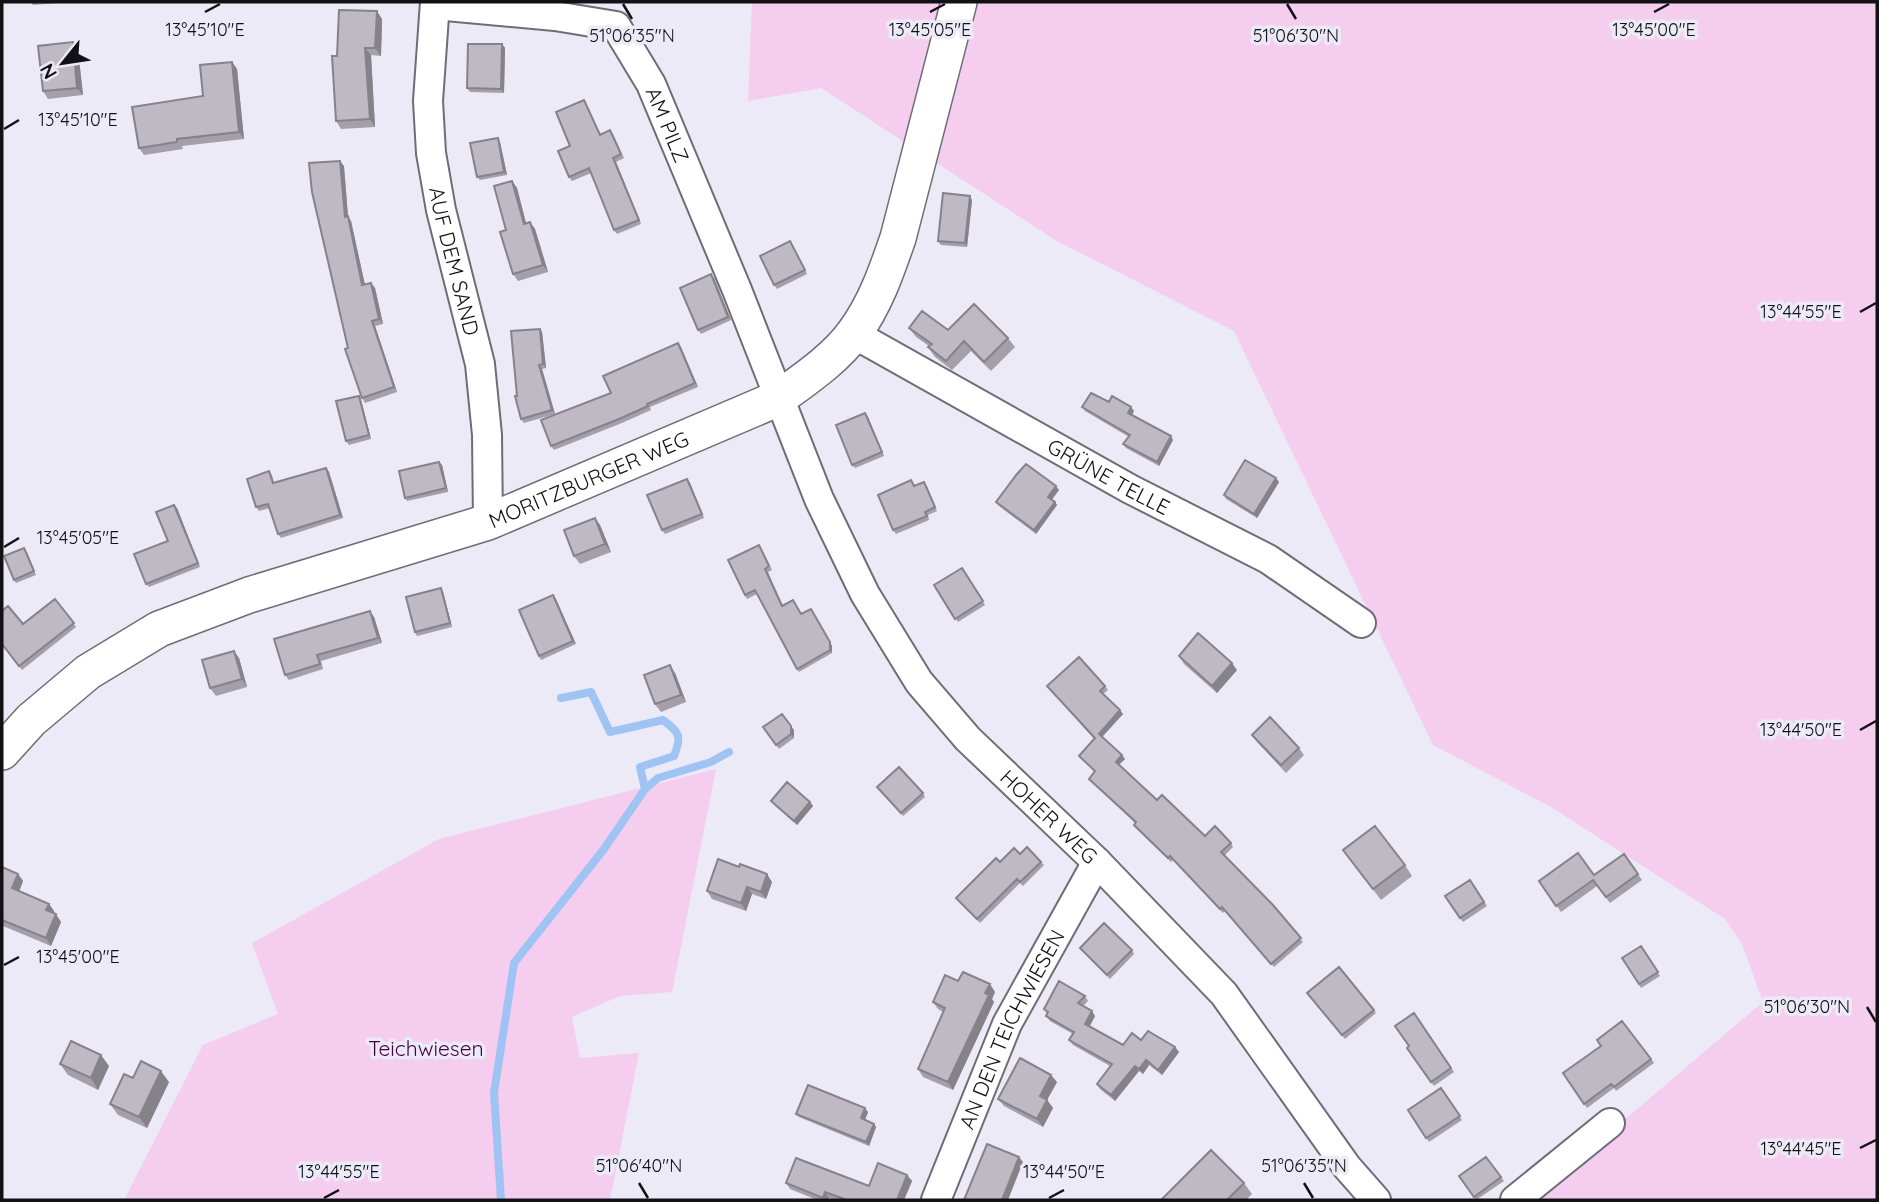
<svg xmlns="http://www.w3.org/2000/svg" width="1879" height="1202" viewBox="0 0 1879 1202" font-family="Quicksand,sans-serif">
<rect width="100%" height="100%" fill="#eceaf6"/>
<!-- green -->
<path fill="#f4cdef" d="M752,2H1877V1200H1530L1763,1002L1742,944L1725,919L1551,807L1433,745L1234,331L1057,241L821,88L748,101Z
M716,769L672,992L620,996L572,1017L580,1058L639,1053L610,1200H124L203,1045L278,1014L252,943L439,839Z"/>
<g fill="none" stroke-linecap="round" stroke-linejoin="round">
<!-- stream -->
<path stroke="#9fc4f3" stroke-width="8" d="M561,698L591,692L610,732L663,720C680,733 682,736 674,756L640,767L645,789
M501,1200L494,1093L514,963L604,849L645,789L658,778L711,762L729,752"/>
<defs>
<g id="minor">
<path id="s1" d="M435,2L428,101L431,153L441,210L480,364L487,435L488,522"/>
<path id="s2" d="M435,5L555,16L616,26L651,84L737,290L819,499L865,594L919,682L968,739L1097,862L1224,994L1347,1167L1376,1200"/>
<path id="s3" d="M854,334L1130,489L1268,559L1361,623"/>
<path id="s4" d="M936,1200L1007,1024L1097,862"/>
<path d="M1515,1200L1610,1123"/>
</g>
<g id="tertiary">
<path id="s5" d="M2,752L31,720L88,672L159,629L249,595L488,522L779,398C805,379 835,359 854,333C875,305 887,270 898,238L959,2"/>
</g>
</defs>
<!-- minor casing -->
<use href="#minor" stroke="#6e6d77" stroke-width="32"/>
<!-- tertiary casing -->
<use href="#tertiary" stroke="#6e6d77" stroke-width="38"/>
<!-- minor -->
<use href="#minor" stroke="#fff" stroke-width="28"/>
<!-- tertiary -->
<use href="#tertiary" stroke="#fff" stroke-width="35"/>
</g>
<!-- wall -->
<path fill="#a49fa9" d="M30,2H72L33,5Z
M382,19L381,56L371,55L375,127L341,129L336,121L337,56Z
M502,44L505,48L504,93L470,92L467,88Z
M78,50L83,95L48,99L43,91Z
M232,62L237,69L244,139L182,146L183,149L144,155L139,148L203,96Z
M584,100L601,135L610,130L613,134L624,158L616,162L641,224L617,234L614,230L591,173L572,181L569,177L570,146Z
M498,138L500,142L507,175L480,180L477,177Z
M344,166L348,217L351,221L365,285L375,288L383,324L375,326L397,392L365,403L362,398L348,348Z
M512,181L517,188L526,223L530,222L535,229L548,272L518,281L513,274L506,230Z
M972,200L967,247L941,245L938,241Z
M790,241L807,274L777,289L774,285Z
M714,278L731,320L701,334L698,330Z
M909,328L948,330L1008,338L1015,347L991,371L971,351L952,370L935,357L928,347L929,346L916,337Z
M540,329L542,332L546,368L542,369L555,414L524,423L521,419L517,396Z
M678,343L698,387L650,407L651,410L622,423L554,450L551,446L611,393Z
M359,396L361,400L371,439L349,445L346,441Z
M1109,402L1134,411L1132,415L1173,440L1159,466L1126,448L1123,444L1129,437L1085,411L1082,407Z
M865,413L868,417L884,456L855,468L852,465Z
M439,462L442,465L448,492L407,501L405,498Z
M326,468L329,472L343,518L281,538L278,534L270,508L259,511L256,507L269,471L272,475L274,483Z
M1279,482L1257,518L1226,499L1224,495Z
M690,483L704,518L665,534L662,530Z
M915,486H927L937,511L928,515L929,520L896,534L893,530Z
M1059,490L1051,499L1057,505L1036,534L999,506L996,502Z
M177,508L200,567L149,587L146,584L168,541Z
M595,518L600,525L611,552L580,564L574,556Z
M762,549L772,570L768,572L783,606L802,614L813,613L832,646V653L799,672L757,594L747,599L745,595Z
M27,552L36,575L16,583L14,580Z
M962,568L985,605L958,622L934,585Z
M443,592L452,627L417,636L415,632Z
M553,595L576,644L541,660L539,656Z
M55,599L76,627L22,670L2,644L23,624Z
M374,617L382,643L321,661L323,669L289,680L285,675Z
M1179,656L1237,670L1217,693L1184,664Z
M239,658L247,687L216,696L210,688Z
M675,673L686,702L661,712L655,704Z
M1047,686H1105L1108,690L1103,694L1123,714L1102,737L1125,759L1119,765L1157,800L1205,836L1231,843L1233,847L1224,856L1303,942L1274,967L1225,911L1223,913L1173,860L1171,862L1136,828L1134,825L1135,823L1092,782L1089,779L1095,772L1079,756L1094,739Z
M763,727L794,730V738L779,749Z
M1252,735L1299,748L1304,755L1286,773L1257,742Z
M877,787L923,793L925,797L903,816Z
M771,801L810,802L813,806L797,825L774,805Z
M1343,850L1405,865L1412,876L1381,900Z
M1020,854L1041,862L1044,865L1023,886L1020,883L980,923L956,898L1000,862Z
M1624,854L1642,880L1610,903L1597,886L1561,912L1539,881L1594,875Z
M2,867L18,874L23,881L19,891L49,904L54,911V913L61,922L51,946L3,926L2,928Z
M1470,880L1487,906L1463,922L1460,918Z
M772,882L766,899L752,894L746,911L712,899L707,891Z
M1641,946L1660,976L1641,988L1622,958Z
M1080,948L1132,950L1134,954L1110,979Z
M1339,967L1376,1013L1345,1039L1307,993Z
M958,981L995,992L992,999L994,1002L953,1090L923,1077L918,1069L943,1012L938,1009L933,1002Z
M1085,996L1088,1001L1083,1006L1095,1016L1090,1026L1123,1045L1141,1040L1175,1047L1179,1052L1162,1075L1149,1065L1143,1074L1139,1071L1115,1101L1100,1089L1097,1084L1110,1066L1073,1045L1069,1040L1073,1034L1050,1021L1046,1016L1047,1014L1044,1009Z
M1414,1013L1454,1072L1434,1086L1407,1048L1409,1046Z
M1622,1021L1654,1063L1616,1091L1614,1088L1587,1108L1563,1073L1601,1046Z
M60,1064L109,1066L98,1090L68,1075Z
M133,1078L169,1082L147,1128L118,1115L110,1104Z
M1057,1082L1047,1100L1053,1108L1043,1127L1004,1106L998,1099Z
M1441,1088L1462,1120L1429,1142L1408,1110Z
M868,1112L865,1120L874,1124L876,1127L869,1146L799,1117L796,1114Z
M1486,1157L1504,1181L1476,1200L1459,1176Z
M907,1175L912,1181L904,1200H836L829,1198V1200H817L790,1189L786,1183L869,1186Z
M1244,1183L1252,1194L1246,1200H1161Z"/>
<!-- shaded-wall -->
<path fill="#868289" d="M377,11L382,19L381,56L375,48Z
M73,42L78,50L83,95L77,88Z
M502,44L505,48L504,93L501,89Z
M365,48L371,55L375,127L370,119Z
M232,62L237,69L244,139L239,132Z
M498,138L500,142L507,175L504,172Z
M613,158L616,162L641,224L639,220Z
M340,161L344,166L348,217L351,221L366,290L362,285L345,217Z
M512,181L517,188L528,231L524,224Z
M970,196L972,200L967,247L965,243Z
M530,222L535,229L548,272L543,265Z
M711,274L714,278L731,320L728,317Z
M371,283L375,288L383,324L379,319Z
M372,321L375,326L397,392L394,387Z
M540,329L542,332L546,368L543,364Z
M678,343L681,347L698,387L695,383Z
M539,365L542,369L555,414L552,410Z
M359,396L361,400L371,439L369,435Z
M1131,407L1134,411L1131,417L1128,413Z
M865,413L868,417L884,456L882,452Z
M1171,436L1173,440L1159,466L1157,462Z
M439,462L442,465L448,492L446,488Z
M326,468L329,472L343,518L340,515Z
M1276,478L1279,482L1257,518L1254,514Z
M687,479L690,483L704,518L702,514Z
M1056,486L1059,490L1051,501L1048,497Z
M1055,502L1057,505L1036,534L1034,530Z
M174,505L177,508L200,567L198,563Z
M595,518L600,525L611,552L605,544Z
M441,588L443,592L452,627L450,623Z
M553,595L556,599L576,644L573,641Z
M370,611L374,617L382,643L378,638Z
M813,613L832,646V653L830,650Z
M234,651L239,658L247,687L242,679Z
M1232,663L1237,670L1217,693L1212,686Z
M670,665L675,673L686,702L681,695Z
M1120,710L1123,714L1101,738L1099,734Z
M791,726L794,730V738L791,734Z
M1122,755L1125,759L1118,765L1116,762Z
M810,802L813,806L797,825L794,821Z
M18,874L23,881L18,895L12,888Z
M767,874L772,882L766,899L761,892Z
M747,887L752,894L746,911L741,903Z
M49,904L54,911L52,918L46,910Z
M56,914L61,922L51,946L46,938Z
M990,984L995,992L992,999L994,1002L953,1090L948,1082Z
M1092,1011L1095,1016L1088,1029L1085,1024Z
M1175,1047L1179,1052L1162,1075L1158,1070Z
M101,1055L109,1066L98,1090L91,1078Z
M1146,1060L1149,1065L1143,1074L1139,1069Z
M1135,1066L1139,1071L1115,1101L1111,1095Z
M161,1071L169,1082L147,1128L139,1117Z
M1051,1075L1057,1082L1047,1100L1053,1108L1043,1127L1037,1119L1040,1096Z
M865,1108L868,1112L864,1122L861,1118Z
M874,1124L876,1127L869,1146L866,1142Z
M1019,1157L1023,1162L1008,1200H1002Z
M907,1175L912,1181L904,1200H897Z
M825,1192L829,1198V1200H824L823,1198Z"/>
<!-- building -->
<path fill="#bfb9c4" stroke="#868289" stroke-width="2" d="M339,10L377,11L375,48H365L370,119L336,121L332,56H337Z
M73,42L77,88L43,91L38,46Z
M468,44H502L501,89L467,88Z
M232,62L239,132L177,139V142L139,148L132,107L203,96L200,65Z
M584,100L600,135L610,130L621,154L613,158L639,220L614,230L589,168L569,177L558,151L570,146L556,112Z
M498,138L504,172L477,177L470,143Z
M340,161L345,217L348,216L362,285L371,283L379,319L372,321L394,387L362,398L345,349L348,348L312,192L309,163Z
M512,181L524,224L530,222L543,265L513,274L500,232L506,230L494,186Z
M943,193L970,196L965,243L938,241Z
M790,241L805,270L774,285L760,256Z
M711,274L728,317L698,330L680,288Z
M974,304L1008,338L984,362L964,341L946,361L928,347L932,344L909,328L922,311L948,330Z
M540,329L543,364L539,365L552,410L521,419L515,396H517L511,331Z
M678,343L695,383L647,404L648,406L619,419L551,446L541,420L611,393L603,376Z
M1091,393L1109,402L1112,396L1131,407L1128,413L1171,436L1157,462L1123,444L1130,435L1082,407Z
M359,396L369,435L346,441L336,401Z
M865,413L882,452L852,465L836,425Z
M1245,460L1276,478L1254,514L1224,495Z
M439,462L446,488L405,498L399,471Z
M1026,464L1056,486L1048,497L1055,502L1034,530L996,502L1017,474Z
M326,468L340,515L278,534L268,504L256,507L247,479L269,471L273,483Z
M687,479L702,514L662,530L647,495Z
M911,480L914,486L924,482L935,507L925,512L927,516L893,530L878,495Z
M174,505L198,563L146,584L134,554L168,541L156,512Z
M595,518L605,544L574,556L564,530Z
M759,545L769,566L765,569L782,606L793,600L801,614L811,609L830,642V650L797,669L755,590L745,595L728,560Z
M24,548L34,571L14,580L4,556Z
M962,568L983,601L955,619L934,585Z
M441,588L450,623L415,632L406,597Z
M553,595L573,641L539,656L519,610Z
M55,599L74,623L19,666L2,644V611L8,606L23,624Z
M370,611L378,638L317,655L320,664L285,675L274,639Z
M1198,633L1232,663L1212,686L1179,656Z
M234,651L242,679L210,688L202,660Z
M1079,657L1105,686L1100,691L1120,710L1099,734L1122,755L1116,762L1157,800L1162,795L1205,836L1215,826L1231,843L1221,852L1273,905L1301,938L1271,964L1222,907L1220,909L1170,856L1168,858L1134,825L1136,822L1089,779L1095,771L1079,756L1095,738L1047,686Z
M670,665L681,695L655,704L644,675Z
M782,714L791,726V734L776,745L763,727Z
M1270,717L1299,748L1281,765L1252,735Z
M899,767L923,793L901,813L877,787Z
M787,782L810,802L794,821L771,801Z
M1375,826L1405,865L1373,889L1343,850Z
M1027,847L1041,862L1020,882L1017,879L977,919L956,898L996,858L1000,862L1014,848L1020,854Z
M1578,853L1594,875L1624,854L1638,874L1606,897L1593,880L1556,906L1539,881Z
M718,859L739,867L740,864L767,874L761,892L747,887L741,903L707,891Z
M2,867L18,874L12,888L49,904L46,910L56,914L46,938L2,920Z
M1470,880L1484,902L1460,918L1445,896Z
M1104,923L1132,950L1107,975L1080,948Z
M1641,946L1658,972L1639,984L1622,958Z
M1339,967L1374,1010L1342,1035L1307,993Z
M963,972L990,984L985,993L989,995L948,1082L918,1069L945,1008L933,1002L945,975L958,981Z
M1059,981L1085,996L1078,1003L1092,1011L1085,1024L1123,1045L1132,1033L1141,1040L1148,1031L1175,1047L1158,1070L1146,1060L1139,1069L1135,1066L1111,1095L1097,1084L1112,1064L1069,1040L1074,1032L1046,1016L1048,1012L1044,1009Z
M1414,1013L1451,1068L1431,1082L1407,1048L1409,1046L1395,1026Z
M1622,1021L1651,1059L1614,1087L1611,1084L1584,1104L1563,1073L1601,1046L1597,1040Z
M71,1041L101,1055L91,1078L60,1064Z
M1020,1058L1051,1075L1040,1096L1047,1100L1037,1119L998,1099Z
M141,1061L161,1071L139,1117L110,1104L124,1074L133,1078Z
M808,1085L865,1108L861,1118L874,1124L866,1142L796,1114Z
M1441,1088L1460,1116L1426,1138L1408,1110Z
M987,1144L1019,1157L1002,1200H964Z
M1211,1150L1244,1183L1227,1200H1161Z
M1486,1157L1501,1177L1474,1197L1459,1176Z
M796,1158L869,1186L878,1163L907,1175L897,1200H847L825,1192L823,1198L786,1183Z"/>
<!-- ticks -->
<path fill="none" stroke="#121115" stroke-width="2.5" d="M623,4L632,19M1287,4L1296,19M205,12L220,4M930,12L945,4M1654,12L1669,4M4,129L19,120M1860,312L1876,303M4,547L19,538M1860,730L1876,721M4,965L19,957M1867,1007L1876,1022M1860,1148L1876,1140M639,1183L648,1198M1304,1183L1313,1198M324,1198L339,1190M1049,1198L1064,1190"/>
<g text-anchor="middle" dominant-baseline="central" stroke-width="7" stroke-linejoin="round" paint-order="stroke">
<!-- street labels -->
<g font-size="21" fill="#121115" stroke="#eceaf6">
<text stroke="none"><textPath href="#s2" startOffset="294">AM PILZ</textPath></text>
<text stroke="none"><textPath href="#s1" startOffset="262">AUF DEM SAND</textPath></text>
<text stroke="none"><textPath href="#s3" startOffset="292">GRÜNE TELLE</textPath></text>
<text stroke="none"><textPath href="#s5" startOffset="656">MORITZBURGER WEG</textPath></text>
<text stroke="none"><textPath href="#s2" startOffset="1094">HOHER WEG</textPath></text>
<text stroke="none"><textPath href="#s4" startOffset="187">AN DEN TEICHWIESEN</textPath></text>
</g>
<!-- park labels -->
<g font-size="21" fill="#490146" stroke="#eceaf6">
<text x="426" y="1048">Teichwiesen</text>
</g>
</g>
<g font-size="18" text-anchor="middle" fill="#121115" stroke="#eceaf6" stroke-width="7" stroke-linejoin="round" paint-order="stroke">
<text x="205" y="36">13°45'10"E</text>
<text x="930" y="36">13°45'05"E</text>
<text x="1654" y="36">13°45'00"E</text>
<text x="632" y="42">51°06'35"N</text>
<text x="1296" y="42">51°06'30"N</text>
<text x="78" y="126">13°45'10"E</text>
<text x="1801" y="318">13°44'55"E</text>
<text x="78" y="544">13°45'05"E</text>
<text x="1801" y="736">13°44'50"E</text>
<text x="78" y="963">13°45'00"E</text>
<text x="1807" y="1013">51°06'30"N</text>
<text x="1801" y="1155">13°44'45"E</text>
<text x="639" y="1172">51°06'40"N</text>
<text x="1304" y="1172">51°06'35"N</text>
<text x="339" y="1178">13°44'55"E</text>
<text x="1064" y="1178">13°44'50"E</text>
</g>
<!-- border -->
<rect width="1879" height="1202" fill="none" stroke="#121115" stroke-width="7"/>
<!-- north arrow -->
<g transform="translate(63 63) rotate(240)" stroke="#eceaf6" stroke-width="5" paint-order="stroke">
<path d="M0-5L12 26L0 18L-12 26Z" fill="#121115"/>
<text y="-10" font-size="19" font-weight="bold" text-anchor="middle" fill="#121115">N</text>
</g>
</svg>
